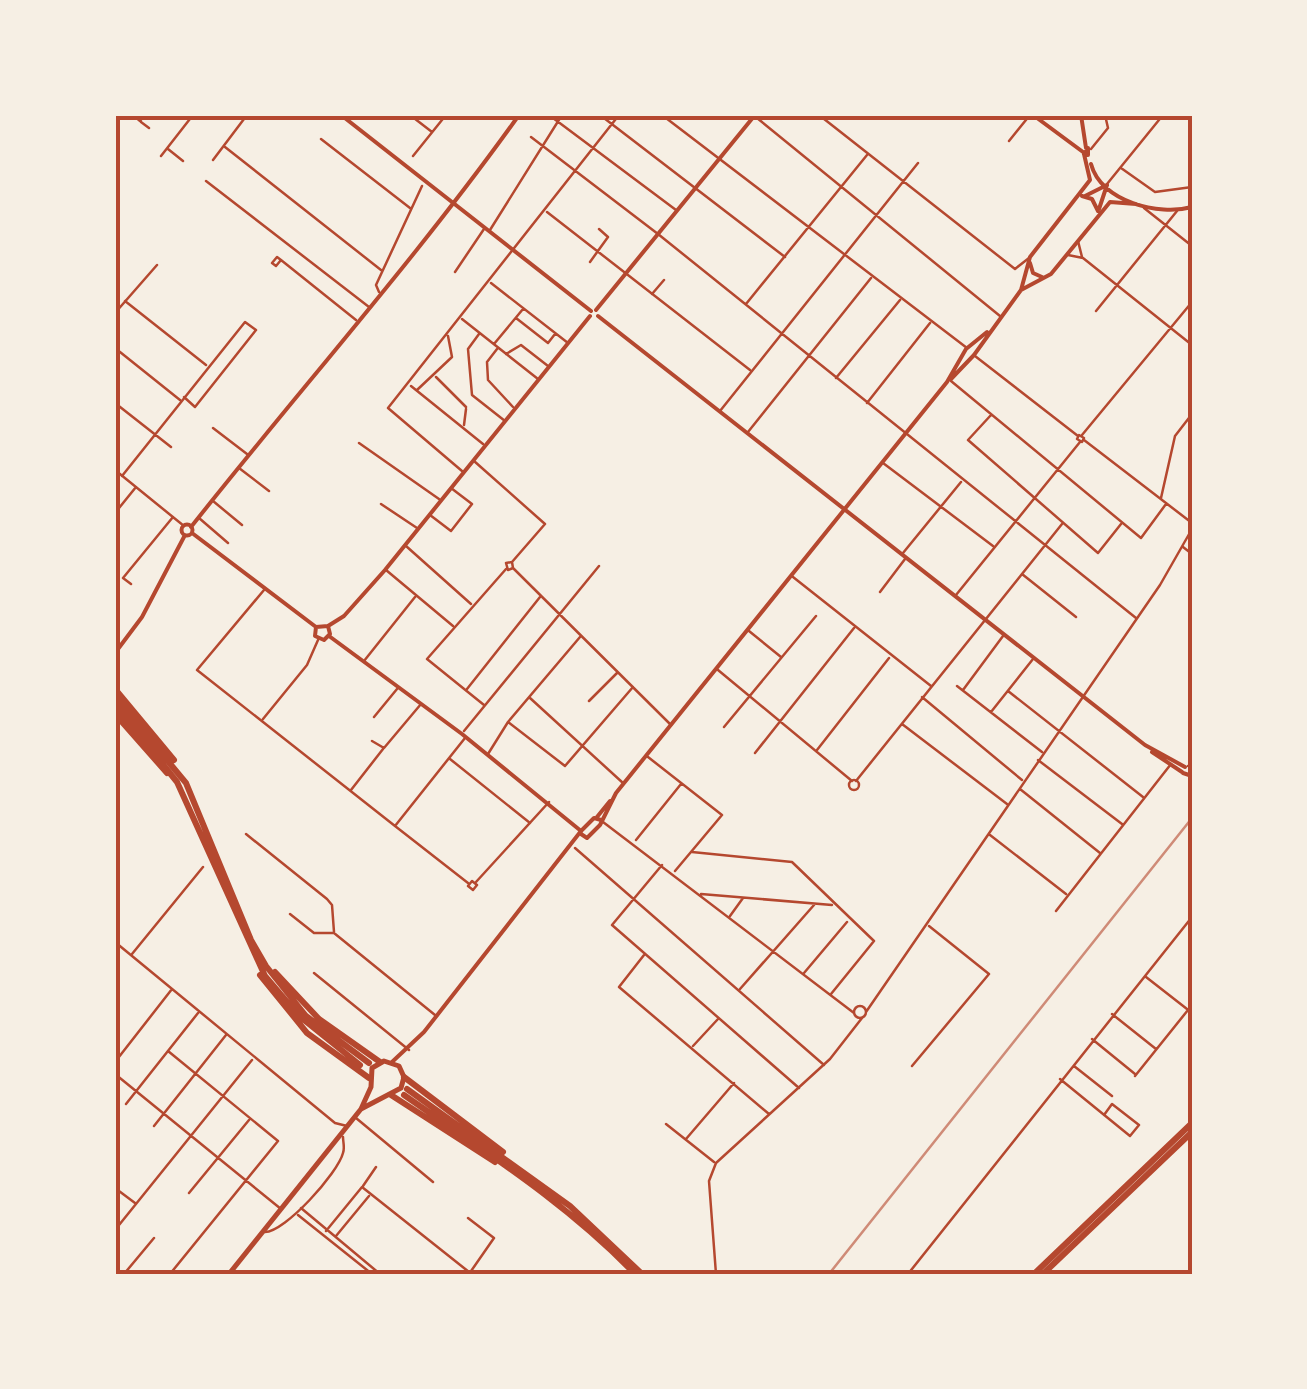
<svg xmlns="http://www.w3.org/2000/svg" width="1307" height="1389" viewBox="0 0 1307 1389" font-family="Lato,sans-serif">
<rect width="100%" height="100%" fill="#f6efe4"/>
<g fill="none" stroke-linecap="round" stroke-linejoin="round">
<!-- minor -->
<path stroke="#b5482f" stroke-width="2.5" d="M133,115L140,121L145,115
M410,115L432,132
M549,115L676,210
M600,115L785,257
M662,115L967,348
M819,115L1015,269L1029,258
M757,118L1000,316
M141,122L149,128
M531,137L658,234L1136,618
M321,139L410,208
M1009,141L1030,115
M225,147L381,270
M168,149L183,161
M1091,149L1108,128L1105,115
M161,156L193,115
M413,156L446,115
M213,160L247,115
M1121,168L1155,192L1192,187
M206,181L369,307
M1107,184L1163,115
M1144,208L1192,246
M547,212L750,370
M490,230L562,115
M1078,241L1082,257
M1068,255L1083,258L1192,345
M281,260L277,257L272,263L276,266L281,260L356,320
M590,262L608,237L599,229
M455,272L484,229
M491,283L568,343
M379,292L376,285L422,186
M652,294L664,280
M125,301L206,365
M746,304L867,155
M1096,311L1177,211
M115,313L157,265
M516,318L548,343L555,334
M462,319L538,379
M479,334L468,349L472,395L505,421
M494,344L523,309
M115,348L180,400
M497,349L487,362L488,380L513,407
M506,354L521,345L548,366
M975,356L1078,436
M436,377L466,407
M836,378L900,300
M951,381L1141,538L1166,504
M411,386L483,444
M417,390L452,357L448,336
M115,403L171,447
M867,403L930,323
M720,411L918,163
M991,415L968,440L1098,553L1121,524
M464,425L466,409
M213,428L247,454
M748,432L871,278
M1079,435L1084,438L1082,442L1077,439Z
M1082,435L1192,302
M1084,440L1192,523
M359,443L439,499
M474,461L545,524L512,562
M883,463L993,546
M239,468L269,491
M115,470L184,526
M462,471L388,408L619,115
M122,476L245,322L256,330L195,407L184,397
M1161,498L1175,436L1192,414
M213,501L242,525
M381,504L417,528
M115,513L136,487
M430,515L451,531L472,504L451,488
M199,518L228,543
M406,546L471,604
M1183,547L1192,554
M903,553L961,482
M512,562L513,568L508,570L506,563Z
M513,568L671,725
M386,570L453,626
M1022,574L1076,617
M793,577L931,686
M131,584L123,578L173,517
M264,590L197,670L395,826
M880,592L905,559
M956,595L1080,442
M749,631L781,657
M364,661L415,597
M718,670L852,781
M957,686L1042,752
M467,689L540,597
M963,690L1003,636
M1008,691L1143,797
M922,697L1022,780
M530,698L623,783
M589,701L617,673
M484,705L427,659L506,569
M991,712L1033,659
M374,717L397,689
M263,719L307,665L318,640
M508,722L565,766L633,687
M902,724L1007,804
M724,727L816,616
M464,731L599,566
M465,738L395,826L468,883
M372,741L384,748L421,704
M817,750L889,658
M755,753L854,628
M488,754L508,722L580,637
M648,757L722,815L675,871
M450,759L530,823
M1038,760L1122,824
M1188,766L1192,765
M849 785a5 5 0 1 1 10 0a5 5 0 1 1-10 0Z
M856,781L1062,524
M1020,789L1100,853
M351,790L383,749
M603,822L854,1013
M246,834L327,899L332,905L334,932
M990,835L1066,894
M636,840L681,784
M575,848L824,1065
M692,852L792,862L874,941L831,994
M662,865L612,925L799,1088
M472,881L477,885L473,890L468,886Z
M476,882L549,802
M701,894L832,905
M1056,911L1171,764
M290,914L314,933H334L435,1015
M730,916L743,898
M115,942L335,1123L347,1126
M132,954L203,867
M644,955L619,987L769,1114
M314,973L409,1050
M804,973L847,922
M1146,977L1187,1009
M740,989L814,905
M854 1012a6 6 0 1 1 12 0a6 6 0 1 1-12 0Z
M866,1012L1160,585L1192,529
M1112,1014L1156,1049
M1092,1039L1135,1074
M693,1046L718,1019
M168,1051L278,1141L170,1274
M115,1062L172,989
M912,1066L989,974L929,926
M1074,1066L1112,1096
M115,1074L281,1209
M1135,1076L1192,1005
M1060,1079L1130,1136L1139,1125L1112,1104L1104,1115
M126,1104L198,1013
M356,1118L433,1182
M666,1124L714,1162
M154,1126L226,1035
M686,1139L734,1083
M363,1186L376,1167
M115,1188L135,1203
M189,1193L249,1120
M301,1208L380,1274
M298,1215L372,1274
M468,1218L494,1238L469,1274
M115,1230L252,1060
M326,1231L362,1187L469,1272
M265,1232C285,1232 338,1173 343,1153C345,1148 343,1142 343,1137
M336,1236L369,1196
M124,1274L154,1238
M716,1274L709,1181L716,1163L830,1059L862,1018
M908,1274L1192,917"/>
<!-- tertiary -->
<path stroke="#b5482f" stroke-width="4" d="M1033,115L1083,152
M596,310L755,115
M181.5 530a5.5 5.5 0 1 1 11 0a5.5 5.5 0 1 1-11 0Z
M191,527C300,389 417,258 519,115
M192,533L316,627
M316,627L328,626L344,616L385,570L590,316
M316,627L315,636L324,640L330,634L328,626
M329,636L462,734L581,831
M115,653L142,617L185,535"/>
<!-- secondary -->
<path stroke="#b5482f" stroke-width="4" d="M341,115L591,311
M1081,115L1086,148
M1084,154L1088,148V155
M1091,164C1101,202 1159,216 1192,207
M1082,196L1092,199L1098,211
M1085,196L1107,185
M1099,209L1107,185
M1030,263L1033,273L1042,277
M1021,290L1030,257L1090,180L1084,154
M598,316L1145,745L1185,767
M951,379L974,355L1021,290L1051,274L1110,202L1136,204
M1152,752L1182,772
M1183,773L1192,776
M597,817L610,801
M581,834L587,838L600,825L616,793L947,382L966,349L987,332
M392,1062L424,1032L581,831L594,818L601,820"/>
<!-- primary -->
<path stroke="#b5482f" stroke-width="5" d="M229,1274L361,1109L371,1087L372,1068L384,1061L399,1066L404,1077L401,1088L361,1109"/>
<!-- trunk -->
<path stroke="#b5482f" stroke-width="6" d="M115,689L174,760
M115,697L186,783L251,940L266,966L306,1016L369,1063
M115,705L177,782L265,976L299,1016L360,1065
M115,714L167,773
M275,972L319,1019L380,1062
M260,975L307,1033L369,1078
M404,1077L503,1152
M407,1089L570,1206L642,1274
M391,1095L495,1162
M404,1095C484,1151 567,1203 635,1274
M1034,1274L1192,1123
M1043,1274L1192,1132"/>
<!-- rail -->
<path stroke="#cf8b77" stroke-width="2.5" d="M829,1274L1192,818"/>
</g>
<!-- border -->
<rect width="1307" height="1389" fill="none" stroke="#f6efe4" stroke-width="235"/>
<rect x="118" y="118" width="1072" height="1154" fill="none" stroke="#b5482f" stroke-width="4"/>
</svg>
